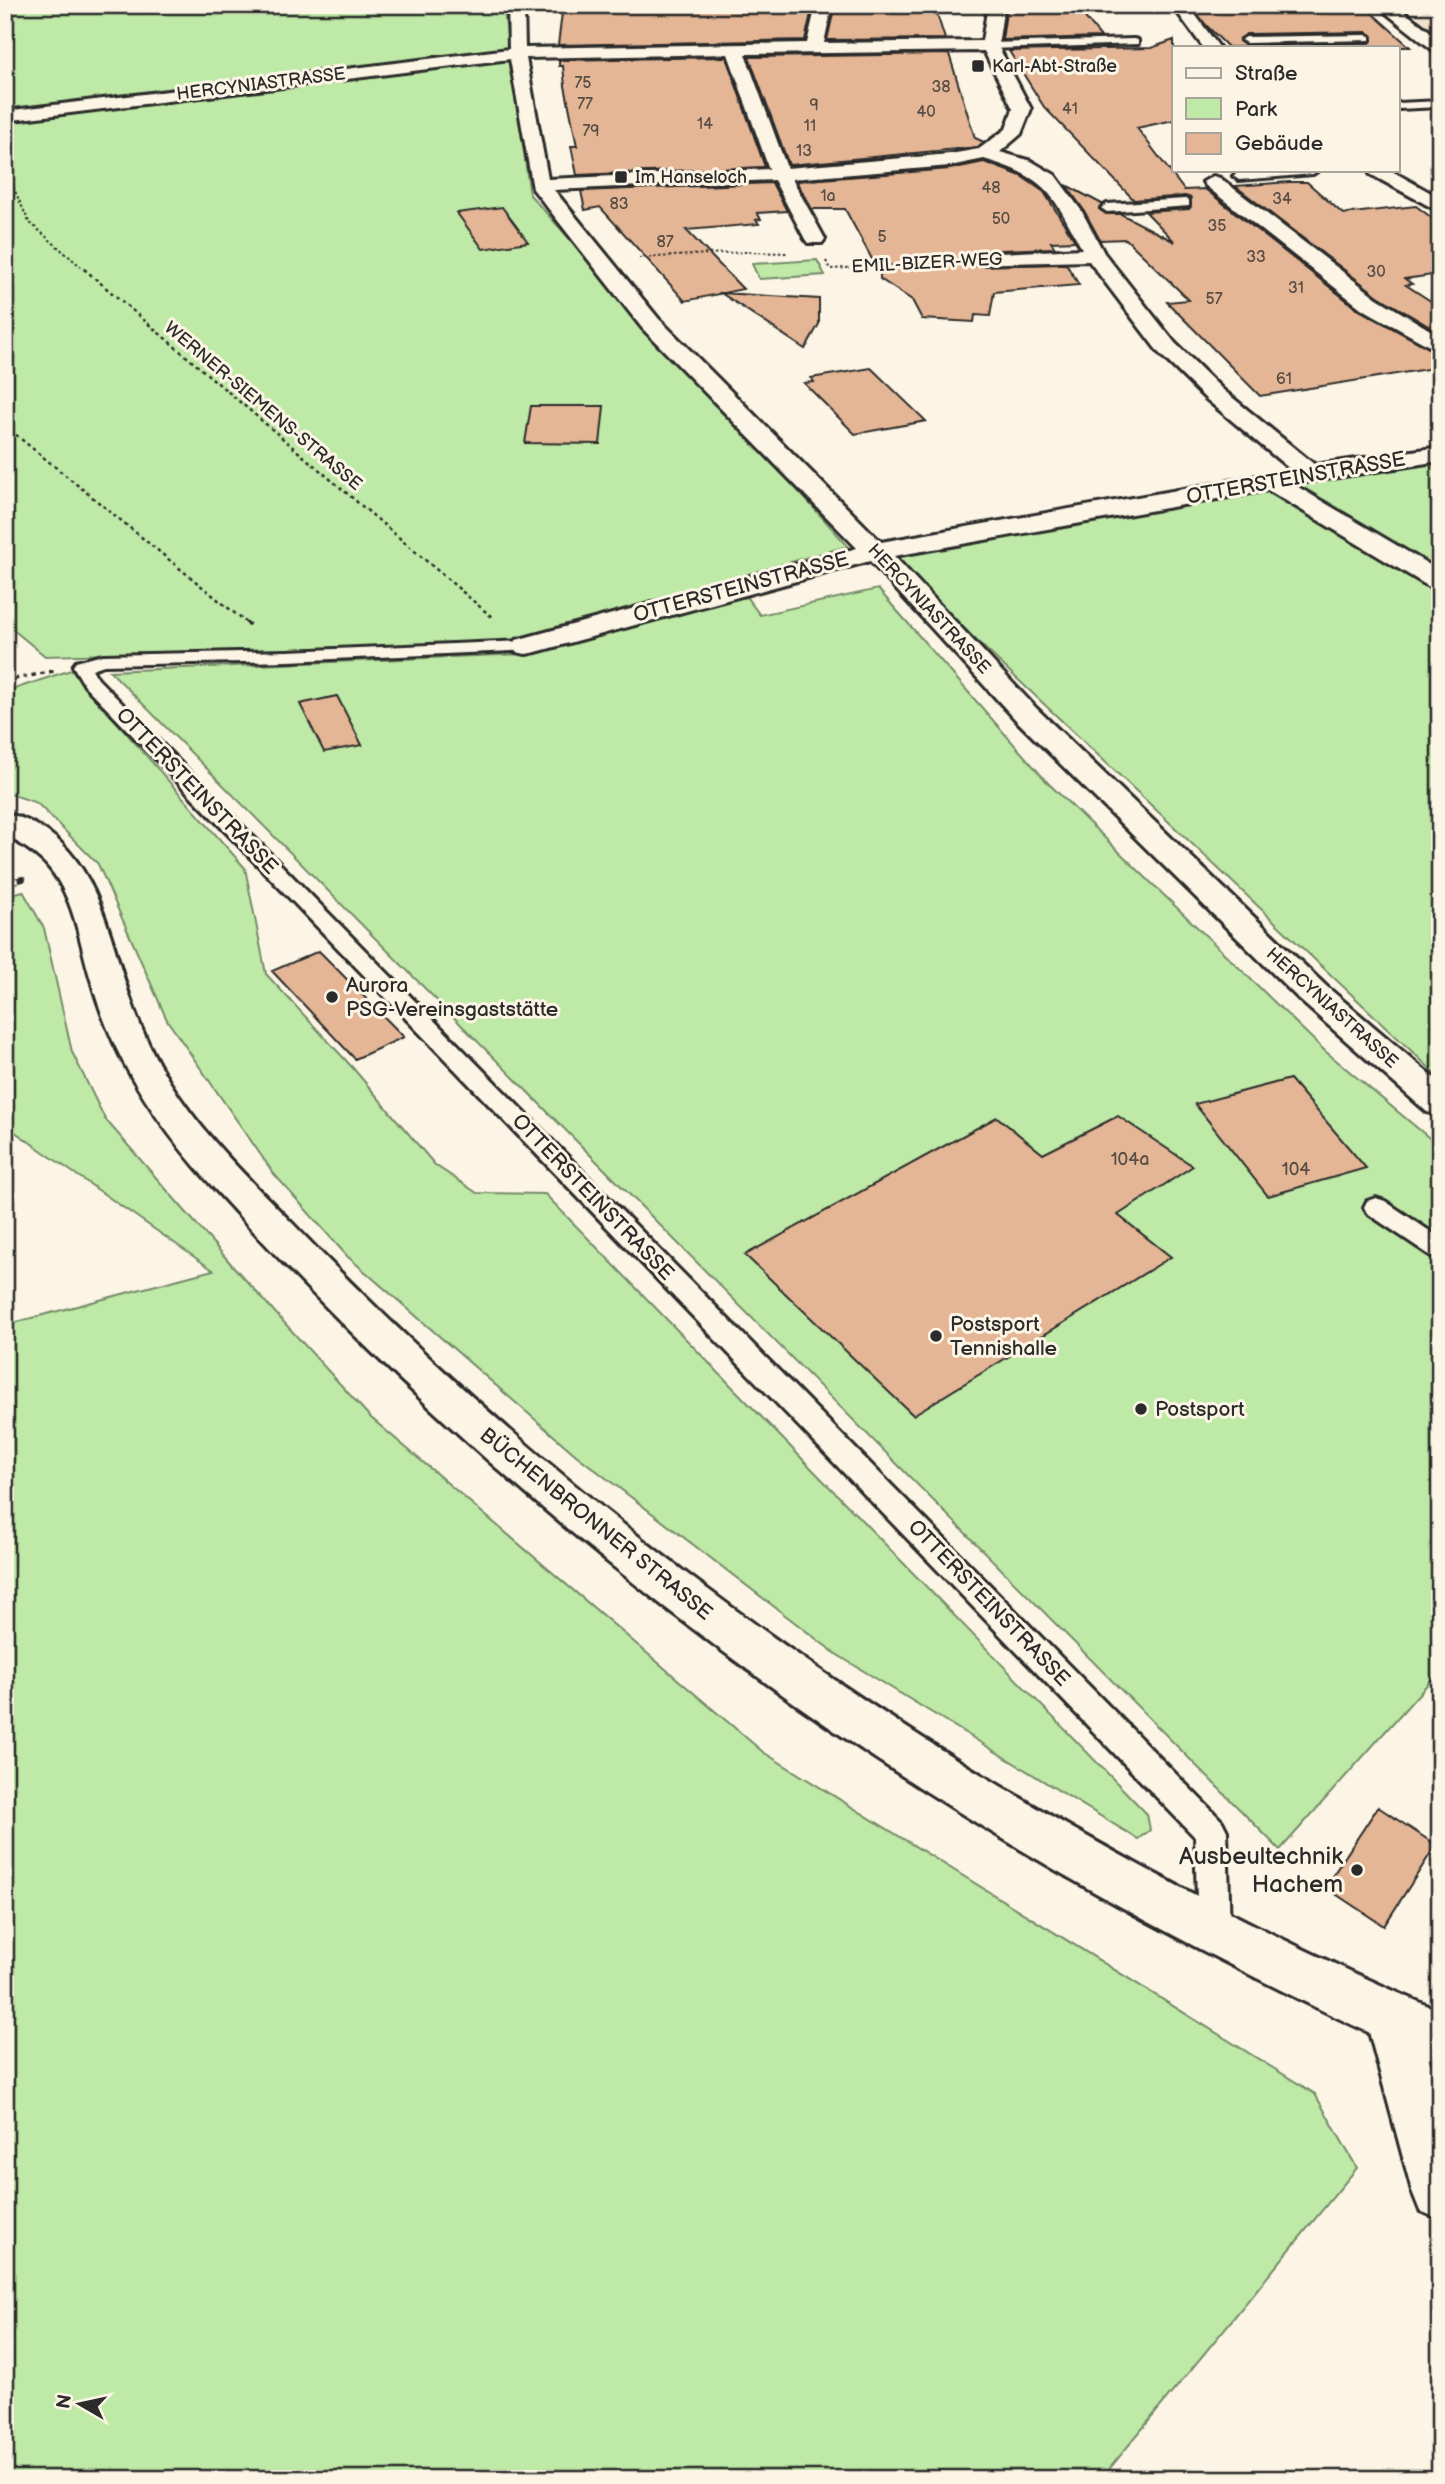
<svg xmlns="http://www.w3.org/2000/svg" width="1445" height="2484" viewBox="0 0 1445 2484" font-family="'Balsamiq Sans',sans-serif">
<rect width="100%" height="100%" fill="#fcf5e5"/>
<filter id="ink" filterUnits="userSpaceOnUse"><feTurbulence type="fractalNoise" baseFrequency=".0143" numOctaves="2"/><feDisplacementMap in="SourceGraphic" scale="14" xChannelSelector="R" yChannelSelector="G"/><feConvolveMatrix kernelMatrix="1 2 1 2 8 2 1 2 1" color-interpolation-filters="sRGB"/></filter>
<g filter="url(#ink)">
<!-- built -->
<path fill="#f5e2cd" d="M1432,5H1440V41L1416,20L1423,10Z"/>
<!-- green -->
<path fill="#bee9a6" stroke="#748a68" stroke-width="2" d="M5,5H503L530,195L848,546L502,643L45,656L5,623Z
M817,260L825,275L759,279L752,264Z
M1440,461V574L1289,483Z
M1275,487L1440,585V1078L884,553Z
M878,589L1048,783L1325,1051L1440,1147V1670L1280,1850L110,671L524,654L744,594L760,615Z
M71,670L245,868L266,974L352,1067L435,1165L477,1193L545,1194L1147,1814L1150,1830L1138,1839L836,1654L576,1455L347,1256L274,1174L167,1020L98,864L37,803L5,792V692Z
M23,891L44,928L72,1052L105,1119L232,1265L370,1417L763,1752L1315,2094L1357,2168L1101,2479H5V1325L213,1270L5,1125V896Z"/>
<!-- building -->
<path fill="#e4b695" stroke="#2b2b2b" stroke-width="2" fill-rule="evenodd" d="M563,5L678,7L813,5L805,40L558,45Z
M835,5H934L945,39L827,40Z
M1007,5H1075L1101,37L1002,40Z
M1191,5H1363L1410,47H1228L1206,25ZM1367,32L1373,36L1370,43L1246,46L1239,41L1246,34Z
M1174,40V120L1137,128L1184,190L1205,189L1359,310L1440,354V367L1260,396L1167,302L1189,300L1126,239L1100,240L1083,209L1066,185L1102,204L1099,209L1106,214H1121L1175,242L1146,212L1189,209L1191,198L1185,196L1134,200L1044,107L1009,51L1151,48Z
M949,54L975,138L984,142L978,147L789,165L749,57Z
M726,57L765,167L577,175L571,146H577L565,86L563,66H559V60Z
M984,162L1021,176L1044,192L1075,241L1051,242L1055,248L977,251L966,258L969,266L1066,264L1079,285L994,292L990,316L975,315L974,322L922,319L912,300L880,279V274L845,209H812L796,181L950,169Z
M1290,182H1307L1343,214L1416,206L1440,224V274L1405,279L1412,284L1406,285L1440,307V333L1378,296L1235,186Z
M772,183L787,211L757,213L761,219L756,220L759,224L686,230L743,289L685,301L600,207L585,210L581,191Z
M502,207L528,242L483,249L457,213Z
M721,293L819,299V324L805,349Z
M871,368L926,421L855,434L804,383L814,382L811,378Z
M531,406H604L600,444L525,443Z
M337,696L362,745L324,752L300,704Z
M319,951L404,1037L355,1059L272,971Z
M1290,1079L1366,1168L1268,1196L1195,1104Z
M1118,1116L1193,1166L1118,1215L1171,1257L913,1415L745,1255L997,1117L1043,1154Z
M1378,1807L1436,1845L1384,1926L1325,1887Z"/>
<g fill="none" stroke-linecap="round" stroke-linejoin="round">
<defs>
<path id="lane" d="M1401,5H1416L1392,15L1387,12Z
M1366,35L1370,36V40L1246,43L1241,40L1246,37Z
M1134,39L1138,40V44L990,49L985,46L990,43Z
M1440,101V107L1398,109V103Z
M1271,170H1319L1313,174L1239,180L1233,176L1239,172Z
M1185,199L1189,200V206L1107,212L1101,208L1107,204Z
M526,641L535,646L532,650L288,661L104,665L92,669L98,679L1222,1821L1227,1831L1230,1931L1225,1942L1214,1946L1203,1942L1198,1931L1195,1837L85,686L73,666L76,662L103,655L288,651Z
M1376,1198L1385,1201L1440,1238V1259L1431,1256L1367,1213L1364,1207L1367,1201Z"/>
<path id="street" d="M508,5H524L525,48L807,43L816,5H832L824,43L982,41L988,5H1004L998,46L1031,109L1021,134L1000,152L1031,161L1055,175L1081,210L1104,253L1175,343L1222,389L1315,465L1440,447V461L1293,484L1440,571V590L1431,588L1268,490L894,556L1036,708L1326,986L1440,1083V1115L1427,1112L1302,1002L1016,720L870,561L536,652L526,654L516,652L512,646L516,640L857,548L642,328L533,189L510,59L5,121V111L509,49ZM984,51L1013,109L1006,129L979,149L950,154L787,168L745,54ZM728,54L769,169L548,179L526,58ZM984,159C1048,178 1052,193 1082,249L978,254L971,256L968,260L971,264L1089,261L1159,353L1206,399L1291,470L881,542L658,318L554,190L774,180L805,239L808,243H822L825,239L792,179L950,166Z
M1172,5H1188L1219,47H1203Z
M1376,5H1395L1440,39V52L1434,51Z
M1368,170H1390L1440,198V212L1370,174Z
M1213,176L1220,178L1377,298L1440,336V352L1361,308L1206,186L1203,182Z
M1391,1991L1410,1999L1440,2094V2219L1420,2211L1412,2191L1365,2017L1372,1999Z"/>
<path id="secondary" d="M5,813C96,835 106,930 132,1003C141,1030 154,1057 169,1081C203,1136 251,1181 295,1226C619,1562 1011,1827 1440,2011V2063C1356,2029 1274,1987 1194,1946C822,1752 494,1499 213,1187C174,1144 139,1097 114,1043C105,1023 97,1002 91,980C79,941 74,894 45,863C33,851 19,843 5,835Z"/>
</defs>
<!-- lane casing -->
<use href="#lane" stroke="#2b2b2b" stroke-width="6"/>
<!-- street casing -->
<use href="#street" stroke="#2b2b2b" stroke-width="6"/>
<!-- secondary casing -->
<use href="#secondary" stroke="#2b2b2b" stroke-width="6"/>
<!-- path-far2 -->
<path stroke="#2b2b2b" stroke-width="2" stroke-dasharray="2.5 2.5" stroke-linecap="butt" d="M5,169L29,222L86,271
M639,258L744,252L787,253
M826,261L830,269L945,262"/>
<!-- path-far1 -->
<path stroke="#2b2b2b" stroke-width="2.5" stroke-dasharray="3.5 3.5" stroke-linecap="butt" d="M84,269L492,617
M5,426L248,624"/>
<!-- path -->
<path stroke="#2b2b2b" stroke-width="3.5" stroke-dasharray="4.5 4.5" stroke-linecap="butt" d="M246,622L252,627
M5,681L54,671"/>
<!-- lane -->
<use href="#lane" fill="#fcf5e5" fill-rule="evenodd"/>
<!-- street -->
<use href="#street" fill="#fcf5e5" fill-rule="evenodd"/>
<!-- secondary -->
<use href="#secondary" fill="#fcf5e5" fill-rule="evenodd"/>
<defs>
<path id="rail" d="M5,883L23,879"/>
</defs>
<!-- rail casing -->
<use href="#rail" stroke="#2b2b2b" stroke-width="6"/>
<!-- rail -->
<use href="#rail" stroke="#fcf5e5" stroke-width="4.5" stroke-dasharray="13" stroke-linecap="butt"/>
</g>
</g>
<!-- markers -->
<g fill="#2b2b2b" stroke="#fcf5e5" stroke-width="2.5">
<rect x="971" y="59" width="14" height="14" rx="3.5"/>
<rect x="614" y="170" width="14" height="14" rx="3.5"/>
<circle cx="332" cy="997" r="7"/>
<circle cx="936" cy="1336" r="7"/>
<circle cx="1141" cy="1409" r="7"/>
<circle cx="1357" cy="1870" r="7"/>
</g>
<g text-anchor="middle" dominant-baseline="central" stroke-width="6" stroke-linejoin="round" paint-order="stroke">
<!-- far-number labels -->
<g font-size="16" fill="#594e46">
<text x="583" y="83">75</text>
<text x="941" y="87">38</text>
<text x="585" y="104">77</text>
<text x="814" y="105">9</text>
<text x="1070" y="109">41</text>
<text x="926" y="112">40</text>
<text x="705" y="124">14</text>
<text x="810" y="126">11</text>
<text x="591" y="131">79</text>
<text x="804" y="151">13</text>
<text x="991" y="188">48</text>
<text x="828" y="196">1a</text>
<text x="1282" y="199">34</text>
<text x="619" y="204">83</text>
<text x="1001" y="219">50</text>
<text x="1217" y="226">35</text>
<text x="882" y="237">5</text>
<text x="665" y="242">87</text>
<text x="1256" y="257">33</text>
<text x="1376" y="272">30</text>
<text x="1296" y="288">31</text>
<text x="1214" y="299">57</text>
<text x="1284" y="379">61</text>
</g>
<!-- far-poi labels -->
<g font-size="18" fill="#2b2b2b" stroke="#fcf5e5" text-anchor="start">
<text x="992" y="66">Karl-Abt-Straße</text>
<text x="635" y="177">Im Hanseloch</text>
</g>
<!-- far-street labels -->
<g font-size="18" fill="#2b2b2b" stroke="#fcf5e5">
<text transform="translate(261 84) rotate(-7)">HERCYNIASTRASSE</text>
<text transform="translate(927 263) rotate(-3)">EMIL-BIZER-WEG</text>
<text transform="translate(263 406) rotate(40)">WERNER-SIEMENS-STRASSE</text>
<text transform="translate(929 609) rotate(47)">HERCYNIASTRASSE</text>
<text transform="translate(1332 1008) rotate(42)">HERCYNIASTRASSE</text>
</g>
<!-- number labels -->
<g font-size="18" fill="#594e46">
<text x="1130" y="1159">104a</text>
<text x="1296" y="1169">104</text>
</g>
<!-- street labels -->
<g font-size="21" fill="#2b2b2b" stroke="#fcf5e5">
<text transform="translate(1296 478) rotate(-10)">OTTERSTEINSTRASSE</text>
<text transform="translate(741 587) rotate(-15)">OTTERSTEINSTRASSE</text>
<text transform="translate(197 791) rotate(46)">OTTERSTEINSTRASSE</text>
<text transform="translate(593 1197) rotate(46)">OTTERSTEINSTRASSE</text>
<text transform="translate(596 1524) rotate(39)">BÜCHENBRONNER STRASSE</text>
<text transform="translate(989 1603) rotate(46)">OTTERSTEINSTRASSE</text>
</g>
<!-- poi labels -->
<g font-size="21" fill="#2b2b2b" stroke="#fcf5e5" text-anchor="start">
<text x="346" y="985">Aurora<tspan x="346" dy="24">PSG-Vereinsgaststätte</tspan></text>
<text x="950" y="1324">Postsport<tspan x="950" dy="24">Tennishalle</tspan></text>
<text x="1155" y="1409">Postsport</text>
</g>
<!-- near-poi labels -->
<g font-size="24" fill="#2b2b2b" stroke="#fcf5e5" text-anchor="end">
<text x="1343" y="1856">Ausbeultechnik<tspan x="1343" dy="28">Hachem</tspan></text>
</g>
</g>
<!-- margin -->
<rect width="1445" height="2484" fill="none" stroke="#fcf5e5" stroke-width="28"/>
<rect x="14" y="14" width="1417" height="2456" fill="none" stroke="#2b2b2b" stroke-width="2.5" filter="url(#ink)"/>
<!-- legend -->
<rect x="1172" y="46" width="228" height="126" fill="#fcf5e5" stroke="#a8a49b" stroke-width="2"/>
<rect x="1186" y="68" width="35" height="10" fill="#fcf5e5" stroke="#a8a49b" stroke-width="2"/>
<text x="1235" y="80" font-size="21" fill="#2b2b2b">Straße</text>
<rect x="1186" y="98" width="35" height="21" fill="#bee9a6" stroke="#a8a49b" stroke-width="2"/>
<text x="1235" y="116" font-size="21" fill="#2b2b2b">Park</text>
<rect x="1186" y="133" width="35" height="21" fill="#e4b695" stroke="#a8a49b" stroke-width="2"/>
<text x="1235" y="150" font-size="21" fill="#2b2b2b">Gebäude</text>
<!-- north arrow -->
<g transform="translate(80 2404) rotate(279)" stroke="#fcf5e5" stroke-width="5" paint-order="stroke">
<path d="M0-5L12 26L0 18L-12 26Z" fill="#2b2b2b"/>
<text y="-10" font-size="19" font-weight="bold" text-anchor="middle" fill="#2b2b2b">N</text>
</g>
</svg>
